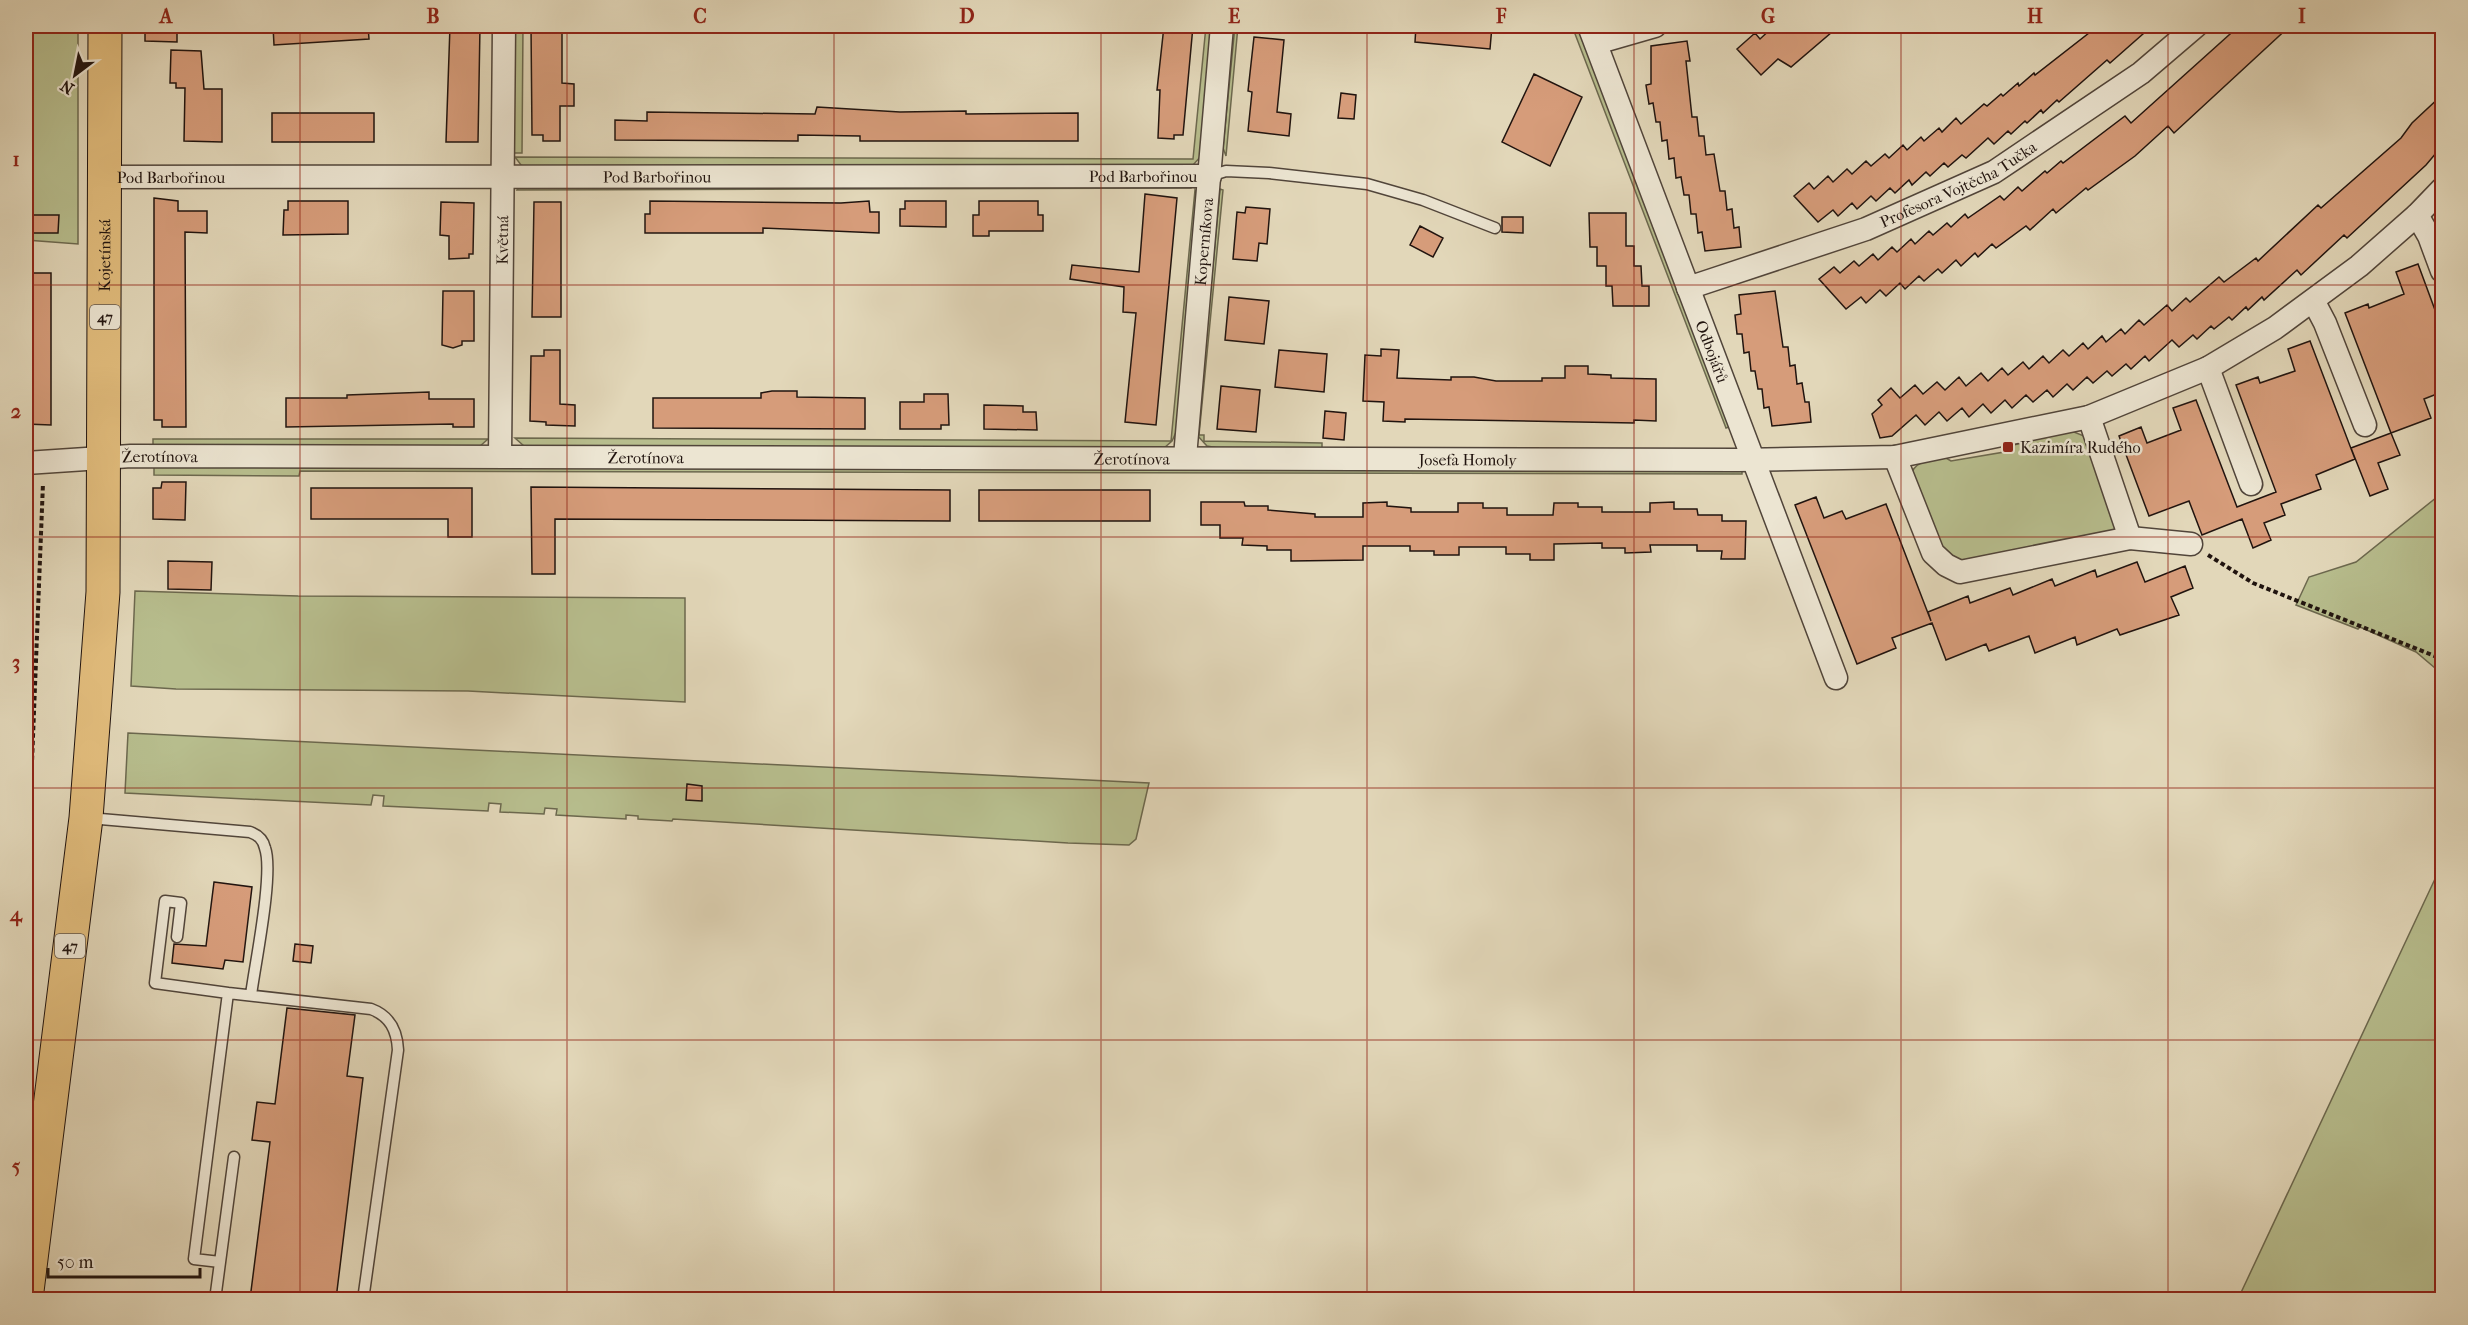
<svg xmlns="http://www.w3.org/2000/svg" width="2468" height="1325" viewBox="0 0 2468 1325" font-family="'IM FELL French Canon',serif">
<rect width="100%" height="100%" fill="#e2d7b9"/>
<filter id="stains"><feTurbulence type="fractalNoise" baseFrequency=".00333" numOctaves="4"/><feColorMatrix values="0 0 0 0 .2 0 0 0 0 .09 0 0 0 0 .02 0 0 0 .5 -.17"/></filter>
<radialGradient id="worn" r=".72"><stop offset=".6" stop-color="#630" stop-opacity="0"/><stop offset="1" stop-color="#630" stop-opacity=".3"/></radialGradient>
<!-- green -->
<path fill="#b7bd8d" stroke="#6c684e" stroke-width="1.5" d="M26,26H78V244L26,240Z
M513,26H523L522,153H513Z
M1206,26H1216L1202,155L1193,165L531,170L521,165L515,157L1193,159Z
M1235,26H1238L1226,156L1223,148Z
M1572,26H1579L1732,426L1726,428Z
M520,185H1191V188L517,190Z
M1220,189L1223,190L1199,435H1204V441L1322,443V448H1218L1207,446L1197,435Z
M1195,190L1198,196L1178,428L1172,441L1164,448L524,446L515,438L1171,441Z
M2064,432H2074L2084,436L2117,533L1968,566L1941,552L1910,477C1915,459 1931,460 1946,458L1951,461L2010,451V446Z
M153,439H488L479,447L153,448Z
M154,464L1742,469V474L300,471L299,476L154,475Z
M2442,493V674L2416,652L2360,627L2358,629L2296,605L2309,577L2356,562Z
M135,591L298,596L685,598V702L468,691L176,689L131,686Z
M128,733L1149,783L1136,839L1129,845L1068,843L673,819L672,821L638,819V816L626,815V819L556,815L557,809L545,808L544,814L500,812L501,804L489,803L488,811L383,806L384,796L373,795L371,805L125,793Z
M2442,864V1299H2238Z"/>
<!-- building -->
<path fill="#d69c7a" stroke="#21140f" stroke-width="1.5" d="M145,26H177V42L145,41Z
M273,26H302V28L368,26L369,39L274,45Z
M450,26H480L478,142H446Z
M531,26H562V83L574,84V106H560V141H543V135H532Z
M1164,26H1193L1183,135H1174V139L1158,138L1160,90H1157Z
M1416,26H1492L1490,49L1415,42Z
M1774,26H1839L1791,67L1778,59L1761,75L1737,49L1755,33L1760,39Z
M2098,26H2152L2110,63L2107,60L2059,102L2057,100L2043,113L2041,110L2027,123L2025,121L2011,134L2008,131L1994,144L1988,138L1966,158L1962,155L1948,167L1944,163L1930,176L1926,172L1912,185L1909,180L1895,193L1890,188L1876,201L1871,196L1857,209L1852,203L1838,216L1833,210L1818,222L1794,196L1809,183L1814,189L1828,176L1833,182L1847,169L1852,174L1866,161L1871,166L1885,154L1889,158L1903,145L1907,150L1921,137L1924,141L1939,128L1942,132L1956,118L1961,124L1984,104L1987,106L2001,94L2003,96L2018,83L2019,86L2034,73L2035,75Z
M2239,26H2290L2174,133L2168,126L2135,156L2088,190L2086,188L2056,213L2053,209L2030,230L2026,226L1996,248L1992,244L1978,257L1975,253L1961,266L1956,260L1942,273L1938,269L1924,281L1919,276L1905,289L1900,283L1886,296L1880,290L1866,303L1861,297L1846,309L1819,279L1834,267L1840,273L1854,261L1859,266L1873,254L1878,260L1892,247L1897,252L1911,239L1915,244L1929,231L1933,235L1947,223L1951,227L1965,214L1968,218L2000,196L2004,200L2018,187L2022,191L2045,171L2047,173L2061,161L2063,163L2125,116L2131,123Z
M1254,37L1284,40L1277,112L1291,114L1289,136L1248,131L1252,92L1248,91Z
M1687,41L1690,61H1686L1692,117H1697L1699,136H1704L1706,155L1714,154L1720,191H1725L1727,210L1732,209L1734,228L1739,227L1741,247L1705,251L1702,232L1698,233L1696,214H1691L1689,195H1684L1681,177L1676,178L1674,158L1669,159L1667,140L1662,141L1660,122H1656L1653,103L1649,104L1646,85L1651,84V46Z
M171,50L201,51L204,89H222V142L184,141L185,88H176V83H170Z
M1534,74L1582,97L1550,166L1502,142Z
M1341,93L1356,95L1354,119L1338,118Z
M2442,95V146L2426,165L2347,238L2344,235L2301,275L2297,270L2264,300L2262,297L2248,310L2246,307L2232,320L2229,317L2214,329L2211,326L2197,339L2193,335L2179,347L2172,340L2149,361L2145,356L2131,369L2126,364L2112,376L2107,371L2093,383L2087,377L2073,390L2067,384L2053,397L2047,390L2033,402L2026,395L2012,408L2005,400L1991,413L1983,404L1969,417L1962,408L1947,421L1939,412L1925,425L1916,415L1892,436L1880,438L1872,414L1882,405L1878,400L1891,388L1900,398L1915,385L1923,394L1937,382L1945,390L1959,377L1966,386L1981,373L1988,381L2002,368L2008,375L2023,362L2029,369L2043,356L2049,363L2063,350L2069,356L2083,343L2088,349L2102,336L2106,342L2121,329L2125,334L2139,320L2144,325L2167,305L2172,311L2186,298L2190,302L2219,277L2224,282L2256,258L2258,261L2318,205L2321,208L2401,138L2412,123Z
M817,107L900,112L966,111V114L1078,113V141H860V136L798,135V141L615,140V120L647,121V112L815,114Z
M272,113H374V142H272Z
M1145,194L1177,198L1156,425L1125,422L1136,313L1123,312L1124,287L1070,279L1072,265L1139,272Z
M154,198L178,201V211H207V233L185,232L186,427H162V420H154Z
M288,201H348V234L283,235L284,210H288Z
M650,201L841,203L869,201L870,212H879V233L763,228V233H645V214H650Z
M905,201H946V227L900,226V209H905Z
M979,201H1038V215H1043V231H989V236H973V215H979Z
M441,202L474,203L473,254H469V258L449,259V236L440,235Z
M534,202H561V317H532Z
M1246,207L1270,209L1267,244L1259,243L1257,261L1233,259L1237,212L1245,213Z
M1589,213H1626V246H1634V266H1641L1642,286H1649V306H1613L1612,286H1606V266H1597V247H1590Z
M32,215H59L58,233H32Z
M1502,217H1523V233L1502,232Z
M1420,226L1443,238L1433,257L1410,245Z
M2418,264L2442,329V392L2424,399L2431,418L2391,433L2345,313L2368,304L2369,308L2404,294L2396,272Z
M27,273H51V425L26,424Z
M443,291H474V341H462V345L453,348L442,345Z
M1775,291L1783,347H1788L1790,366L1795,365L1797,384L1802,383L1805,402H1809L1811,422L1772,426L1769,407L1764,408L1762,389H1758L1755,371H1751L1749,352L1744,353L1742,334H1737L1735,315L1741,314L1739,295Z
M1229,297L1269,301L1264,344L1225,340Z
M2310,341L2355,459L2316,475L2321,489L2281,504L2285,515L2264,523L2271,540L2253,548L2242,519L2202,535L2189,501L2149,516L2119,436L2141,427L2147,443L2181,430L2173,408L2196,400L2237,507L2276,492L2236,385L2258,377L2260,383L2295,371L2288,349Z
M1381,349L1399,350L1397,378L1451,380V377H1474L1496,381H1542V378H1565V366H1588V374L1611,375V378L1656,379V421L1634,420V423L1405,419V422L1383,421L1384,402L1363,401L1365,355L1381,356Z
M544,350H560V404L575,405V426L546,425V422L530,421L531,356H544Z
M1279,350L1327,354L1324,392L1275,387Z
M1221,386L1260,390L1256,432L1217,429Z
M772,391H797V397L865,398V429L653,428V398H761V393Z
M429,392V399H474V427H453V424L286,427V398H347V395Z
M924,394H948L949,425H941V429H900V402H924Z
M984,405L1023,406V412H1036L1037,430L984,429Z
M1325,411L1346,413L1344,440L1323,438Z
M2391,433L2400,455L2378,463L2388,489L2370,496L2351,448Z
M162,482H186L185,520L153,519V488H161Z
M531,487L950,490V521L555,519V574H532Z
M311,488H472V537H448V519H311Z
M979,490H1150V521H979Z
M1816,497L1824,518L1842,511L1846,519L1886,504L1931,621L1928,612L1968,596L1970,603L2010,588L2013,595L2052,579L2055,586L2095,570L2097,577L2137,562L2145,582L2185,566L2193,588L2171,597L2179,615L2120,635L2117,629L2077,645L2075,637L2035,653L2029,636L1989,651L1986,644L1946,660L1932,623L1892,638L1896,648L1857,664L1795,505Z
M1201,502H1244L1245,506H1268V510L1315,514V517H1363V503L1387,502V506L1411,508V512H1458V503H1483V508H1507V515H1553L1554,503H1578V507H1602V512H1650V503L1674,502V509H1697L1698,515H1722V521H1746L1745,559H1721L1722,551H1697V545H1650L1651,552L1625,553V548H1602V543L1554,544V560H1530V554H1506V547H1459V555H1434V551H1410V546H1363V560L1291,561V550H1267V546L1242,545L1243,538H1220V525H1201Z
M168,561L212,562L211,590L168,589Z
M687,784L702,786V801L686,800Z
M214,882L252,887L243,962L225,960L223,969L172,963L174,944L206,946Z
M295,944L313,946L311,963L293,961Z
M287,1008L355,1015L347,1076L363,1078L336,1299H250L270,1142L252,1140L257,1102L275,1104Z"/>
<g fill="none" stroke-linecap="round" stroke-linejoin="round">
<defs>
<path id="lane" d="M1210,176L1226,171L1269,173L1367,184L1423,200L1495,228
M89,818L250,832C258,835 263,839 265,848C274,873 255,964 251,995
M177,937L181,903L165,901L155,983L228,993
M220,1262L194,1259L228,993L371,1009C390,1016 397,1030 398,1050L363,1300
M215,1300L234,1157"/>
<g id="street">
<path id="s1" d="M1589,26L1836,678"/>
<path d="M1596,43L1655,26"/>
<path id="s2" d="M105,177L1210,176"/>
<path d="M2417,215L2429,236L2442,271"/>
<path id="s3" d="M1688,288L1866,229L1994,172L2141,73L2196,26"/>
<path d="M2314,302L2325,323L2365,425"/>
<path d="M2208,368L2251,484"/>
<path d="M2089,417L2130,538"/>
<path id="s4" d="M500,456L504,26"/>
<path id="s5" d="M1185,457L1222,26"/>
<path d="M1895,457L1933,553L1946,565L1960,572L2130,538L2191,544"/>
<path id="s6" d="M26,463L131,456L1738,460L1895,457L2089,417L2208,368L2275,328L2359,266L2417,215L2442,189"/>
</g>
<g id="primary">
<path id="s7" d="M26,1299L86,818L103,592L105,26"/>
</g>
</defs>
<!-- lane casing -->
<use href="#lane" stroke="#51453a" stroke-width="13"/>
<!-- street casing -->
<use href="#street" stroke="#51453a" stroke-width="25"/>
<!-- primary casing -->
<use href="#primary" stroke="#21140f" stroke-width="35"/>
<!-- path -->
<path stroke="#21140f" stroke-width="4" stroke-dasharray="4.5 3" stroke-linecap="butt" d="M2208,555L2253,583L2442,659
M26,850L30,813L43,483"/>
<!-- lane -->
<use href="#lane" stroke="#ece5d2" stroke-width="10"/>
<!-- street -->
<use href="#street" stroke="#ece5d2" stroke-width="22"/>
<!-- primary -->
<use href="#primary" stroke="#e1bc7c" stroke-width="33"/>
</g>
<!-- grid -->
<path fill="none" stroke="#8f2418" stroke-width="1.5" stroke-opacity="0.55" d="M300,26V1300M567,26V1300M834,26V1300M1101,26V1300M1367,26V1300M1634,26V1300M1901,26V1300M2168,26V1300M26,285H2442M26,537H2442M26,788H2442M26,1040H2442"/>
<!-- markers -->
<rect fill="#8f2418" stroke="#ece5d2" stroke-width="2" x="2002" y="441" width="12" height="12" rx="3"/>
<g text-anchor="middle" dominant-baseline="central" stroke-width="5" stroke-linejoin="round" paint-order="stroke">
<!-- shield labels -->
<g fill="#ece5d2" stroke="#5e534a" stroke-width="1.5">
<rect x="90" y="305" width="30" height="24" rx="4.5"/>
<rect x="55" y="934" width="30" height="24" rx="4.5"/>
</g>
<g font-size="15" font-weight="bold" fill="#21140f">
<text x="105" y="317">47</text>
<text x="70" y="946">47</text>
</g>
<!-- street labels -->
<g font-size="16" fill="#21140f" stroke="#ece5d2">
<text stroke="none"><textPath href="#s2" startOffset="552">Pod Barbořinou</textPath></text>
<text stroke="none"><textPath href="#s2" startOffset="1038">Pod Barbořinou</textPath></text>
<text stroke="none"><textPath href="#s2" startOffset="66">Pod Barbořinou</textPath></text>
<text stroke="none"><textPath href="#s3" startOffset="290">Profesora Vojtěcha Tučka</textPath></text>
<text stroke="none"><textPath href="#s4" startOffset="216">Květná</textPath></text>
<text stroke="none"><textPath href="#s5" startOffset="216">Koperníkova</textPath></text>
<text stroke="none"><textPath href="#s7" startOffset="1048">Kojetínská</textPath></text>
<text stroke="none"><textPath href="#s1" startOffset="348">Odbojářů</textPath></text>
<text stroke="none"><textPath href="#s6" startOffset="134">Žerotínova</textPath></text>
<text stroke="none"><textPath href="#s6" startOffset="620">Žerotínova</textPath></text>
<text stroke="none"><textPath href="#s6" startOffset="1106">Žerotínova</textPath></text>
<text stroke="none"><textPath href="#s6" startOffset="1442">Josefa Homoly</textPath></text>
</g>
<!-- poi labels -->
<g font-size="16" fill="#21140f" stroke="#ece5d2" text-anchor="start">
<text x="2020" y="447">Kazimíra Rudého</text>
</g>
</g>
<!-- margin -->
<rect width="2468" height="1325" fill="none" stroke="#e2d7b9" stroke-width="66"/>
<!-- north arrow -->
<g transform="translate(75 75) rotate(212)" stroke="#ece5d2" stroke-width="4.5" paint-order="stroke">
<path d="M0-4.5L10 22L0 15L-10 22Z" fill="#21140f"/>
<text y="-9" font-size="16" font-weight="bold" text-anchor="middle" fill="#21140f">N</text>
</g>
<!-- scale -->
<path d="M48 1268v9h152v-9" fill="none" stroke="#21140f" stroke-width="3"/>
<text x="57" y="1268" font-size="18" fill="#21140f" stroke="#ece5d2" stroke-width="4.5" paint-order="stroke">50 m</text>
<rect x="33" y="33" width="2402" height="1259" fill="none" stroke="#8f2418" stroke-width="2"/>
<g font-size="20" text-anchor="middle" font-weight="bold" fill="#8f2418">
<text x="166" y="23">A</text>
<text x="433" y="23">B</text>
<text x="700" y="23">C</text>
<text x="967" y="23">D</text>
<text x="1234" y="23">E</text>
<text x="1501" y="23">F</text>
<text x="1768" y="23">G</text>
<text x="2035" y="23">H</text>
<text x="2302" y="23">I</text>
<text x="16" y="166">1</text>
<text x="16" y="418">2</text>
<text x="16" y="669">3</text>
<text x="16" y="921">4</text>
<text x="16" y="1173">5</text>
</g>
<rect width="100%" height="100%" filter="url(#stains)"/>
<rect width="100%" height="100%" fill="url(#worn)"/>
</svg>
